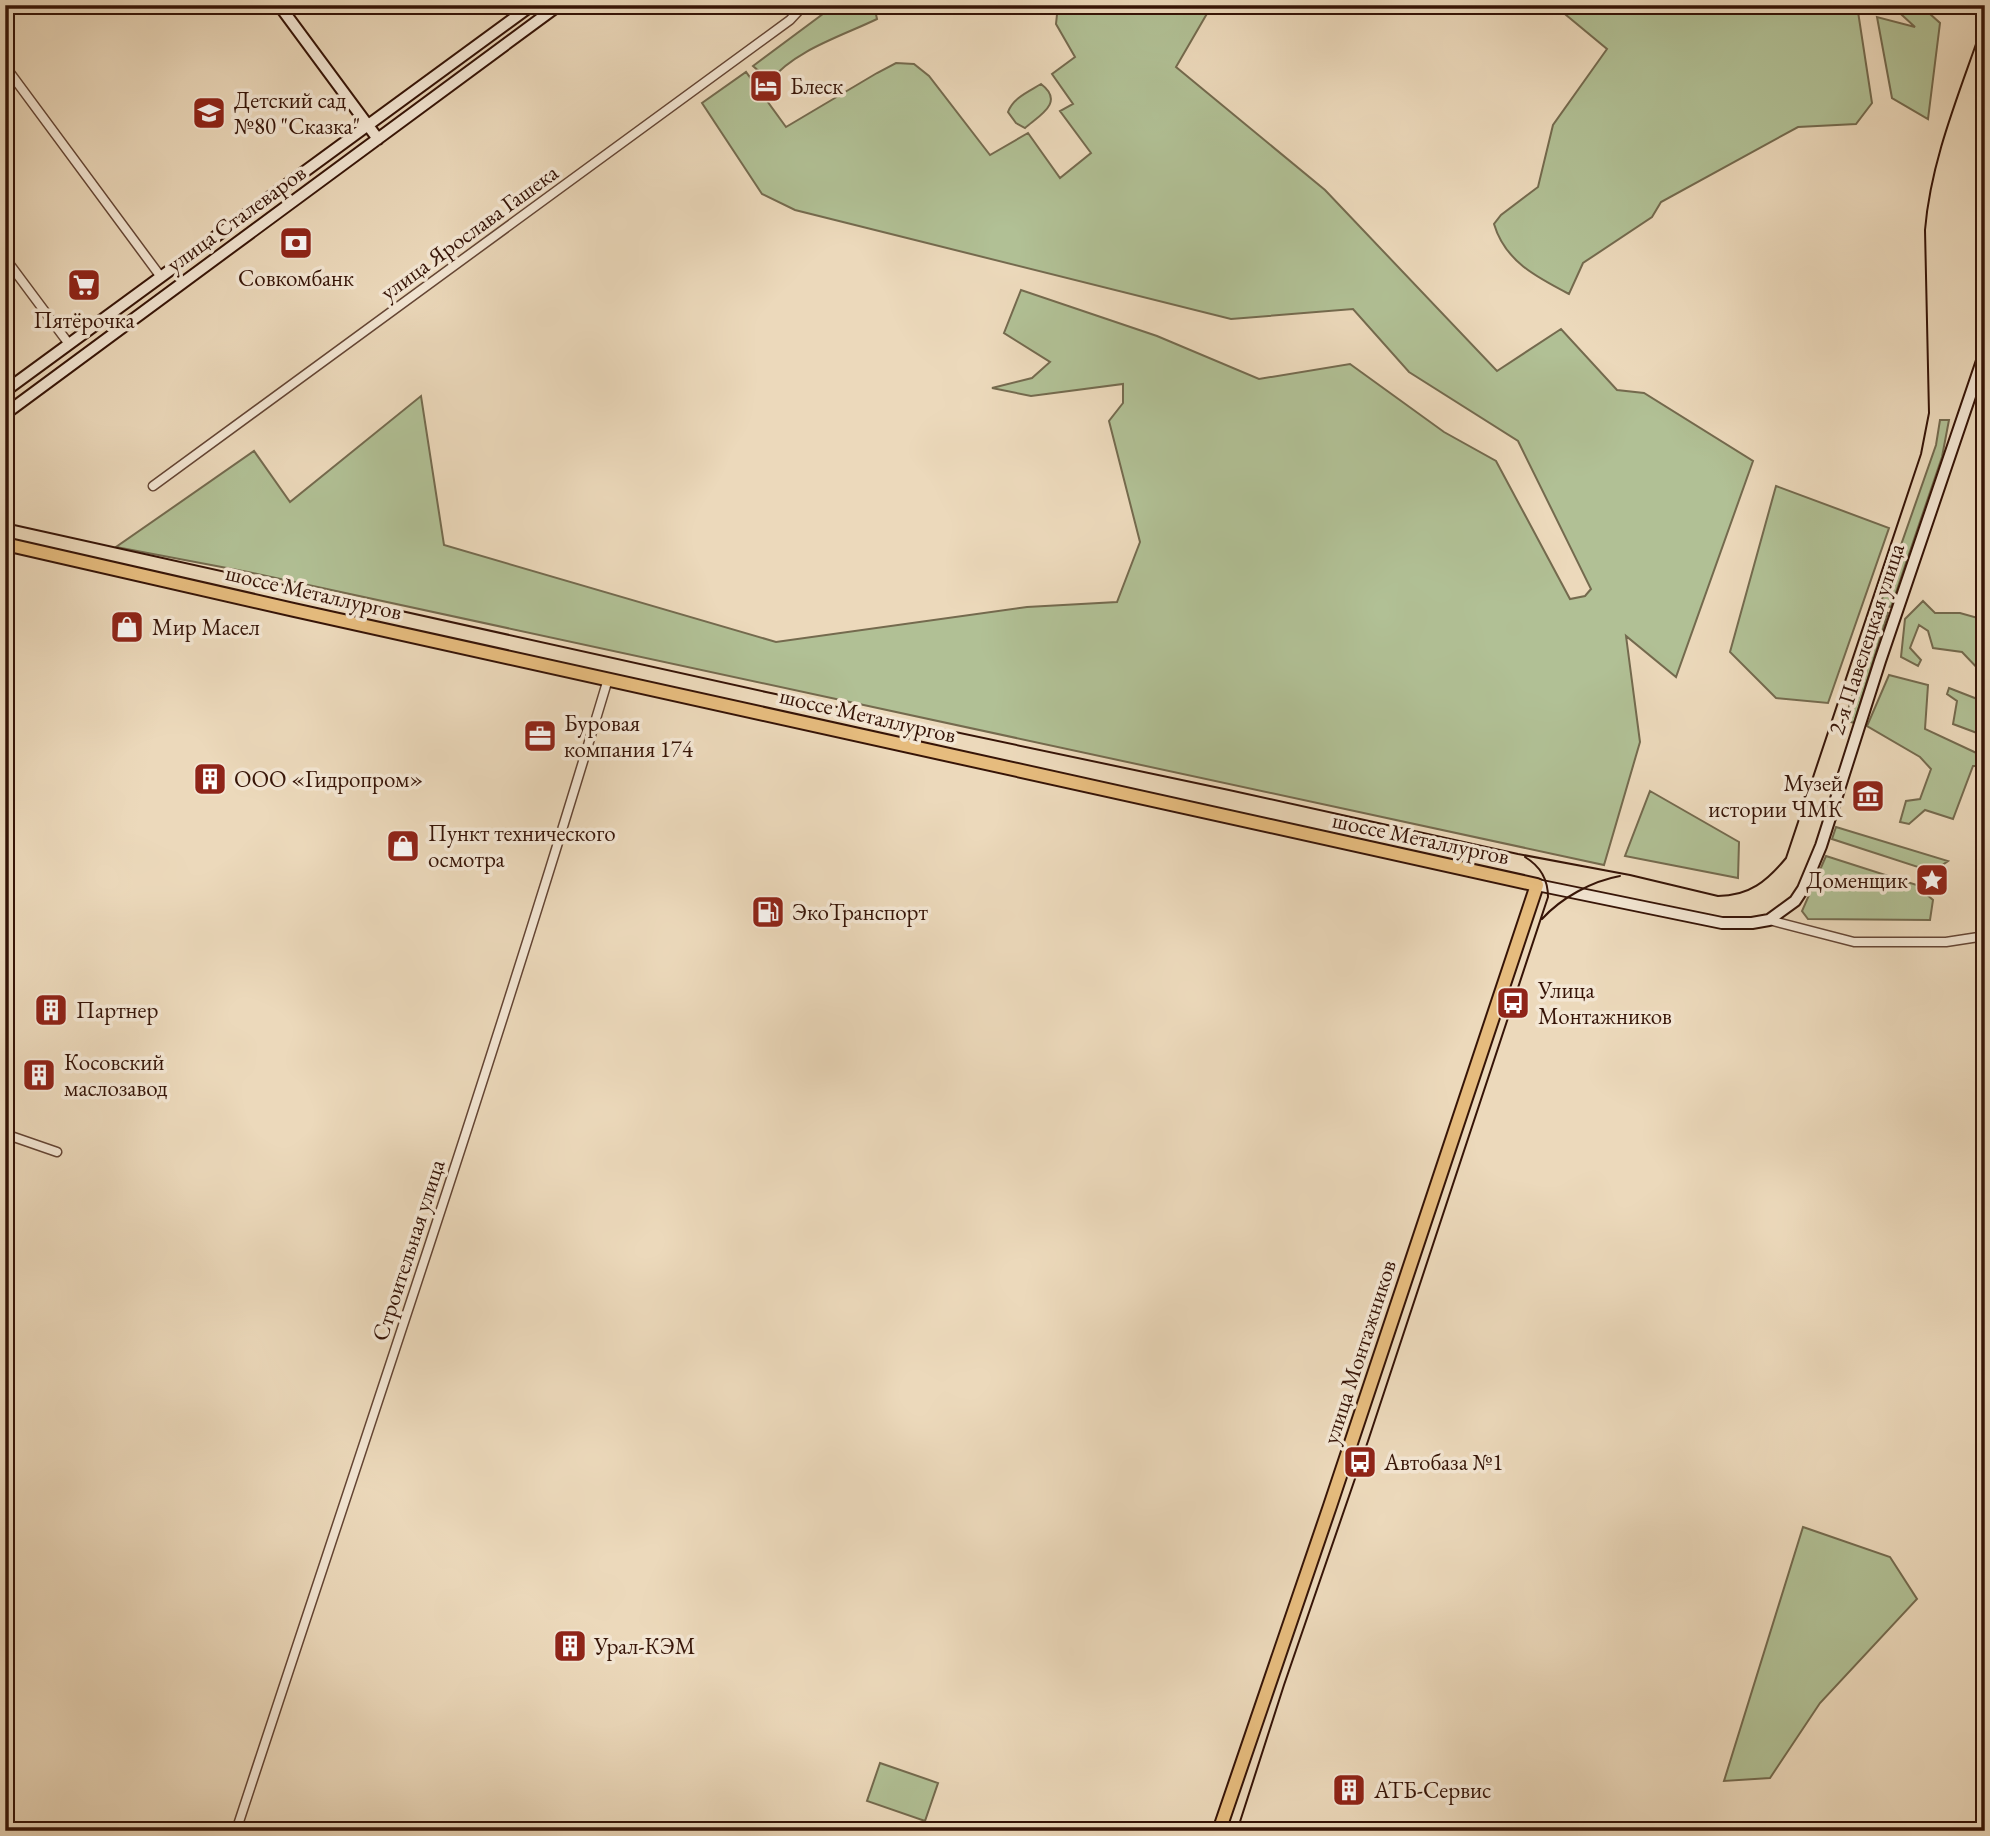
<svg xmlns="http://www.w3.org/2000/svg" width="1990" height="1836" viewBox="0 0 1990 1836" font-family="'EB Garamond',serif">
<rect width="100%" height="100%" fill="#ecd9bb"/>
<filter id="stains"><feTurbulence type="fractalNoise" baseFrequency=".00286" numOctaves="4"/><feColorMatrix values="0 0 0 0 .2 0 0 0 0 .09 0 0 0 0 .02 0 0 0 .5 -.17"/></filter>
<radialGradient id="worn" r=".72"><stop offset=".6" stop-color="#630" stop-opacity="0"/><stop offset="1" stop-color="#630" stop-opacity=".3"/></radialGradient>
<!-- green -->
<path fill="#b1c095" stroke="#746a4e" stroke-width="2" d="M835,5H874L877,19C842,36 795,50 770,81L753,66Z
M1058,5H1212L1176,67L1325,190L1497,371L1561,329L1617,390L1644,393L1753,461L1676,677L1626,636L1640,742L1604,865L248,572L116,547L254,451L290,502L421,396L444,545L776,642L1027,607L1117,602L1140,542L1109,421L1123,403V384L1031,396L992,388L1032,378L1050,362L1004,333L1021,290L1157,336L1259,379L1350,364L1444,432L1496,461L1570,599L1585,596L1591,589L1518,441L1409,372L1353,309L1231,319L795,210L762,194L702,103L746,72L786,127L877,73L896,63L914,64L929,76L990,155L1028,133L1060,178L1091,153L1060,111L1073,104L1052,74L1075,57L1056,24Z
M1554,5H1857L1872,103L1856,124L1798,127L1661,202L1652,217L1583,263L1569,294C1536,277 1505,261 1494,224L1501,215L1538,187L1553,125L1607,49Z
M1891,5H1920L1940,23L1928,119L1892,98L1877,17L1915,27Z
M1041,84C1065,102 1040,115 1025,128L1016,123L1008,112C1013,98 1028,92 1041,84Z
M1940,420H1949L1942,457L1891,607L1880,605L1936,445Z
M1776,486L1889,528L1828,703L1776,698L1730,652Z
M1923,601L1935,613H1960L1985,620V671L1982,673L1962,652L1933,648L1928,631L1919,625L1910,648L1921,660L1918,666L1901,657L1905,619Z
M1878,610L1888,613L1854,723L1845,720Z
M1889,675L1928,685L1925,729L1985,757V766H1973L1953,819L1925,810L1909,824L1900,822L1906,801L1920,799L1931,769L1920,757L1867,726Z
M1949,688L1985,702V736L1953,724L1957,701L1947,694Z
M1650,791L1739,842L1738,878L1625,856Z
M1836,827L1948,861L1941,866L1933,865L1927,870L1832,839Z
M1826,856L1923,887L1926,894L1933,900L1930,920L1808,919L1802,911Z
M1803,1527L1890,1557L1917,1599L1820,1703L1770,1778L1724,1781Z
M880,1763L938,1783L925,1821L867,1801Z"/>
<g fill="none" stroke-linecap="round" stroke-linejoin="round">
<defs>
<path id="street" d="M5,66L161,277
M5,258L69,344
M153,486L790,20L804,5
M1769,920L1854,942H1946L1985,936
M5,1134L57,1152
M236,1831C362,1447 492,1066 608,679"/>
<path id="secondary" d="M279,5L378,139
M5,391L532,5
M5,414L559,5
M1537,885L1722,923H1752L1769,920L1795,901L1803,889L1821,846L1880,661L1985,352"/>
<path id="primary" d="M5,544L294,610L1537,885L1330,1506L1219,1831"/>
</defs>
<!-- street casing -->
<use href="#street" stroke="#644534" stroke-width="11"/>
<!-- secondary casing -->
<use href="#secondary" stroke="#361407" stroke-width="14"/>
<!-- primary casing -->
<use href="#primary" stroke="#361407" stroke-width="16"/>
<!-- street -->
<use href="#street" stroke="#f3e6d3" stroke-width="8"/>
<!-- secondary -->
<use href="#secondary" stroke="#f3e6d3" stroke-width="10"/>
<!-- primary -->
<use href="#primary" stroke="#e6bc7e" stroke-width="12"/>
<!-- tram -->
<path stroke="#361407" stroke-width="2" d="M5,523L766,692L1229,790L1518,854L1630,875L1718,896C1749,896 1767,881 1786,858L1921,454L1929,413L1925,230C1931,157 1962,87 1985,18
M1542,919C1561,898 1592,881 1620,876
M1237,1831L1284,1685L1368,1441L1548,897C1548,880 1540,866 1525,857"/>
</g>
<!-- icons -->
<defs>
<symbol id="hotel-square" viewBox="-11 -11 22 22"><rect x="-9" y="-9" width="18" height="18" rx="4" fill="#8f2418" stroke="#f3e6d3"/><path d="M-6-4.5h1.5V1H6V5H4.5V3h-9V5H-6ZM-4 0a1.8 1.8 0 1 1 3.6 0ZM.5 0V-2.5h3Q6-2.5 6 0Z" fill="#fff"/></symbol>
<symbol id="school-square" viewBox="-11 -11 22 22"><rect x="-9" y="-9" width="18" height="18" rx="4" fill="#8f2418" stroke="#f3e6d3"/><path d="M0-5L7-2L0 1L-7-2ZM-4 1L0 2.5L4 1V4Q0 6-4 4Z" fill="#fff"/></symbol>
<symbol id="bank-square" viewBox="-11 -11 22 22"><rect x="-9" y="-9" width="18" height="18" rx="4" fill="#8f2418" stroke="#f3e6d3"/><path d="M-6-4H6V4H-6ZM0-2.3a2.3 2.3 0 1 0 0 4.6a2.3 2.3 0 1 0 0-4.6Z" fill="#fff"/></symbol>
<symbol id="supermarket-square" viewBox="-11 -11 22 22"><rect x="-9" y="-9" width="18" height="18" rx="4" fill="#8f2418" stroke="#f3e6d3"/><path d="M-6-5.5h2.5l.6 2H6L4.5 2H-2.5L-4.4-4H-6ZM-1.5 3.2a1.3 1.3 0 1 0 .1 0ZM3 3.2a1.3 1.3 0 1 0 .1 0Z" fill="#fff"/></symbol>
<symbol id="shop-square" viewBox="-11 -11 22 22"><rect x="-9" y="-9" width="18" height="18" rx="4" fill="#8f2418" stroke="#f3e6d3"/><path d="M-5-2.5h2.3a2.7 3.5 0 0 1 5.4 0H5L5.5 6h-11ZM-1.5-2.5h3a1.5 2.3 0 0 0-3 0Z" fill="#fff"/></symbol>
<symbol id="office-square" viewBox="-11 -11 22 22"><rect x="-9" y="-9" width="18" height="18" rx="4" fill="#8f2418" stroke="#f3e6d3"/><path d="M-6-3h4V-5.5h4V-3h4V5H-6ZM-1-4.5V-3h2v-1.5ZM-6 0V1H6V0Z" fill="#fff"/></symbol>
<symbol id="building-square" viewBox="-11 -11 22 22"><rect x="-9" y="-9" width="18" height="18" rx="4" fill="#8f2418" stroke="#f3e6d3"/><path d="M-4-6H4V6H1V3H-1V6H-4ZM-2.5-4.3h1.7v1.8h-1.7ZM.8-4.3h1.7v1.8H.8ZM-2.5-1h1.7V.8h-1.7ZM.8-1h1.7V.8H.8Z" fill="#fff"/></symbol>
<symbol id="museum-square" viewBox="-11 -11 22 22"><rect x="-9" y="-9" width="18" height="18" rx="4" fill="#8f2418" stroke="#f3e6d3"/><path d="M0-6L6-3V-2H-6V-3ZM-5-1h2V3h-2ZM-1-1h2V3h-2ZM3-1h2V3H3ZM-6 4H6V6H-6Z" fill="#fff"/></symbol>
<symbol id="sight-square" viewBox="-11 -11 22 22"><rect x="-9" y="-9" width="18" height="18" rx="4" fill="#8f2418" stroke="#f3e6d3"/><path d="M0-6L1.8-2.2L6-1.7L2.9 1.2L3.7 5.4L0 3.3L-3.7 5.4L-2.9 1.2L-6-1.7L-1.8-2.2Z" fill="#fff"/></symbol>
<symbol id="fuel-square" viewBox="-11 -11 22 22"><rect x="-9" y="-9" width="18" height="18" rx="4" fill="#8f2418" stroke="#f3e6d3"/><path d="M-5.5-6h7V0h2V4h1.3V-2.5L3-4.5l.8-.8L6-3V5H2.5V1h-1V6h-7ZM-4.2-4.7v3.2H.2V-4.7Z" fill="#fff"/></symbol>
<symbol id="bus-square" viewBox="-11 -11 22 22"><rect x="-9" y="-9" width="18" height="18" rx="4" fill="#8f2418" stroke="#f3e6d3"/><path d="M-5-6H5V4H4V6H2V4H-2V6H-4V4H-5ZM-3.5-4V0h7V-4ZM-3.5 1.2v1.5H-2V1.2ZM2 1.2v1.5H3.5V1.2Z" fill="#fff"/></symbol>
</defs>
<g fill-rule="evenodd">
<use href="#hotel-square" x="747" y="67" width="38" height="38"/>
<use href="#school-square" x="190" y="94" width="38" height="38"/>
<use href="#bank-square" x="277" y="224" width="38" height="38"/>
<use href="#supermarket-square" x="65" y="266" width="38" height="38"/>
<use href="#shop-square" x="108" y="608" width="38" height="38"/>
<use href="#office-square" x="521" y="717" width="38" height="38"/>
<use href="#building-square" x="191" y="760" width="38" height="38"/>
<use href="#museum-square" x="1849" y="777" width="38" height="38"/>
<use href="#shop-square" x="384" y="827" width="38" height="38"/>
<use href="#sight-square" x="1913" y="861" width="38" height="38"/>
<use href="#fuel-square" x="749" y="893" width="38" height="38"/>
<use href="#bus-square" x="1494" y="984" width="38" height="38"/>
<use href="#building-square" x="32" y="991" width="38" height="38"/>
<use href="#building-square" x="20" y="1056" width="38" height="38"/>
<use href="#bus-square" x="1341" y="1443" width="38" height="38"/>
<use href="#building-square" x="551" y="1627" width="38" height="38"/>
<use href="#building-square" x="1330" y="1771" width="38" height="38"/>
</g>
<g text-anchor="middle" dominant-baseline="central" stroke-width="7" stroke-linejoin="round" paint-order="stroke">
<!-- poi labels -->
<g font-size="23" fill="#361407" stroke="#f3e6d3" text-anchor="start">
<text x="790" y="86">Блеск</text>
<text x="234" y="100">Детский сад<tspan x="234" dy="26">№80 "Сказка"</tspan></text>
<text x="296" y="278" text-anchor="middle">Совкомбанк</text>
<text x="84" y="320" text-anchor="middle">Пятёрочка</text>
<text x="152" y="627">Мир Масел</text>
<text x="564" y="723">Буровая<tspan x="564" dy="26">компания 174</tspan></text>
<text x="234" y="779">ООО «Гидропром»</text>
<text x="1843" y="783" text-anchor="end">Музей<tspan x="1843" dy="26">истории ЧМК</tspan></text>
<text x="428" y="833">Пункт технического<tspan x="428" dy="26">осмотра</tspan></text>
<text x="1908" y="880" text-anchor="end">Доменщик</text>
<text x="792" y="912">ЭкоТранспорт</text>
<text x="1538" y="990">Улица<tspan x="1538" dy="26">Монтажников</tspan></text>
<text x="76" y="1010">Партнер</text>
<text x="64" y="1062">Косовский<tspan x="64" dy="26">маслозавод</tspan></text>
<text x="1384" y="1462">Автобаза №1</text>
<text x="594" y="1646">Урал-КЭМ</text>
<text x="1374" y="1790">АТБ-Сервис</text>
</g>
<!-- street labels -->
<g font-size="23" fill="#361407" stroke="#f3e6d3">
<text transform="translate(236 218) rotate(-36)">улица Сталеваров</text>
<text transform="translate(469 232) rotate(-36)">улица Ярослава Гашека</text>
<text transform="translate(314 592) rotate(13)">шоссе Металлургов</text>
<text transform="translate(1866 639) rotate(-72)">2-я Павелецкая улица</text>
<text transform="translate(868 715) rotate(13)">шоссе Металлургов</text>
<text transform="translate(1421 838) rotate(12)">шоссе Металлургов</text>
<text transform="translate(408 1250) rotate(-72)">Строительная улица</text>
<text transform="translate(1359 1352) rotate(-72)">улица Монтажников</text>
</g>
</g>
<!-- margin -->
<rect width="1990" height="1836" fill="none" stroke="#ecd9bb" stroke-width="28"/>
<rect x="7" y="7" width="1976" height="1822" fill="none" stroke="#361407" stroke-width="3.5"/>
<rect x="14" y="14" width="1962" height="1808" fill="none" stroke="#361407" stroke-width="2"/>
<rect width="100%" height="100%" filter="url(#stains)"/>
<rect width="100%" height="100%" fill="url(#worn)"/>
</svg>
